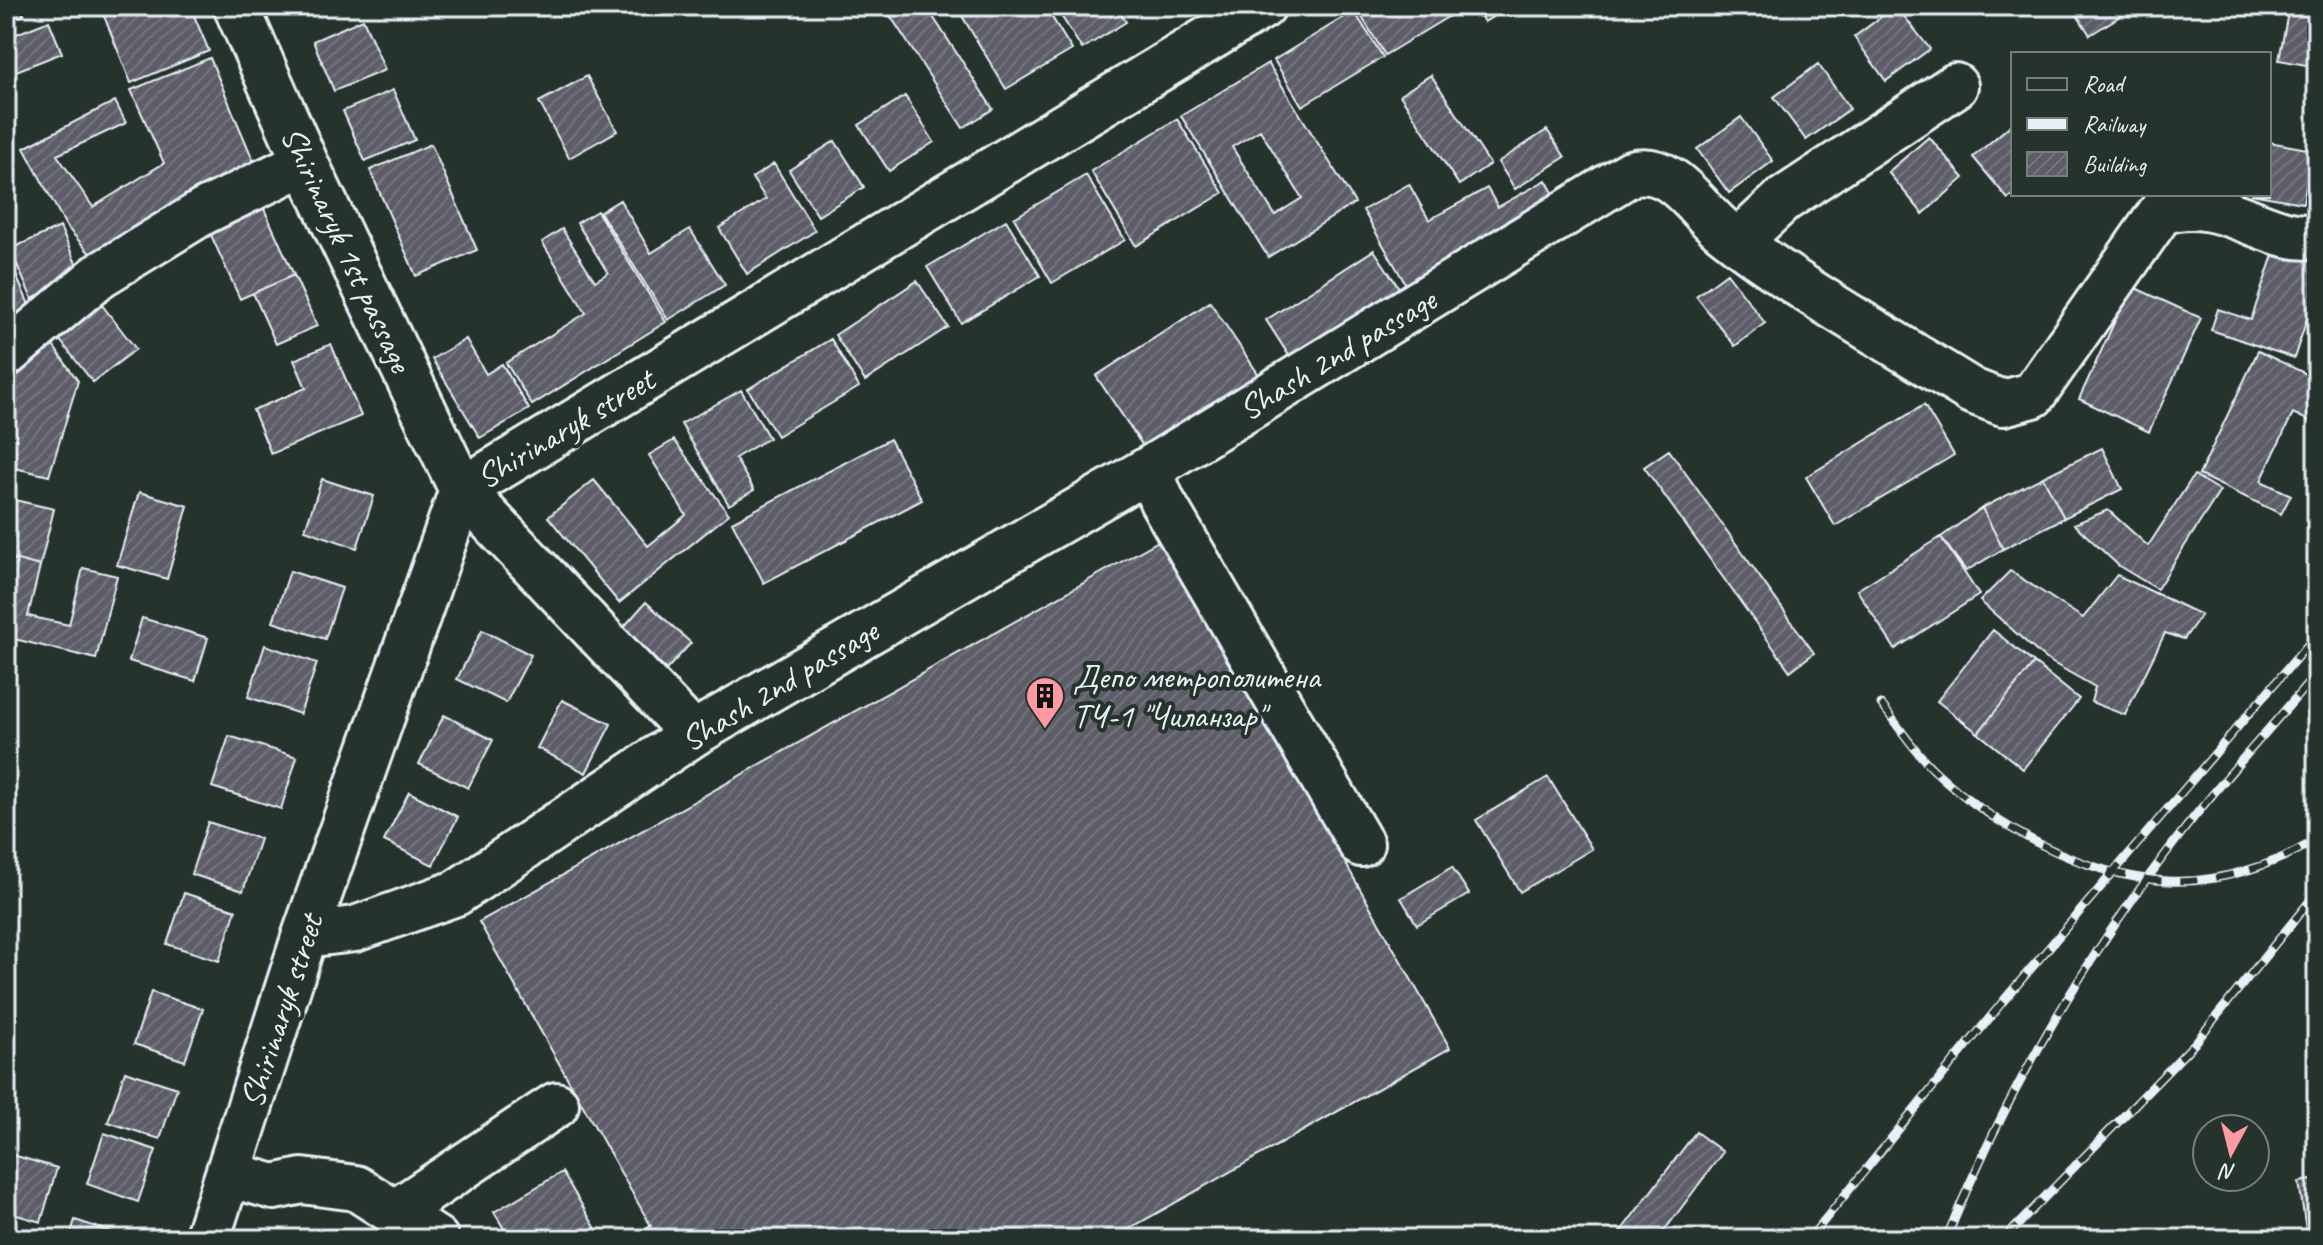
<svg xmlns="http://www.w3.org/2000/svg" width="2323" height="1245" viewBox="0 0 2323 1245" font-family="Caveat,sans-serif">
<defs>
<pattern id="building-hatch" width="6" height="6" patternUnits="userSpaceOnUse" patternTransform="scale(2)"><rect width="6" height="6" fill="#5d5c68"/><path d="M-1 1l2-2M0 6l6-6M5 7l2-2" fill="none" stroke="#74747e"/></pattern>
</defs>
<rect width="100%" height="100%" fill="#26332d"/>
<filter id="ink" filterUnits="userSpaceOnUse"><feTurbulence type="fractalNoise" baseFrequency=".0125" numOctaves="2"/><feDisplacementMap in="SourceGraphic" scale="16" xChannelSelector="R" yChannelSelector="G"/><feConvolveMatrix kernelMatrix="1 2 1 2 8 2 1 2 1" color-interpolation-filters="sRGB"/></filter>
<g filter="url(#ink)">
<!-- building -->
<path fill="url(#building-hatch)" stroke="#e8f1f8" stroke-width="2" fill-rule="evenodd" d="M6,6H20L24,15L6,22Z
M100,6H190L209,51L131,83Z
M884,6H926L993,109L963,128Z
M956,6H1045L1072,50L1006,89Z
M1055,6H1116L1126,22L1082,49Z
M1362,6H1445L1451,15L1385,55L1357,9Z
M1475,6H1511L1484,22Z
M1896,6L1930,49L1886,81L1854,37Z
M2071,6H2136L2090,35Z
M2289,7L2317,12V67L2279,60Z
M1354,11L1383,57L1302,106L1274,60Z
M363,19L385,70L334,91L313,41Z
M49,21L62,53L6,75V38Z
M210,58L254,162L194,190L92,256L66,226L24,148L115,101L126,123L57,155L93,207L164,163L131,90Z
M1268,63L1355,203L1268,257L1181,116ZM1260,130L1302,198L1275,215L1232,147Z
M1818,64L1850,109L1806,140L1774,97Z
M1431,75L1490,164L1459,185L1400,95Z
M587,76L617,131L569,158L539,102Z
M393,90L415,140L365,161L343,111Z
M905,96L934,142L889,171L859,125Z
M1741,117L1773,161L1729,193L1697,149Z
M1177,119L1223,193L1136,246L1091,171Z
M2013,123L2014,194L2008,199L1973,157Z
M1547,130L1565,157L1515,189L1498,162Z
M1929,137L1964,178L1923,214L1888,172Z
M835,141L864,187L818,216L789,170Z
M2269,142L2313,150L2303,203L2251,194H2269Z
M431,144L477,250L416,276L370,170Z
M774,164L815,231L747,274L719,228L766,199L752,178Z
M1086,175L1125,240L1052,283L1014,218Z
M1546,180L1560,205L1409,290L1363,210L1409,184L1429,220L1487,188L1498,207Z
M260,200L294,275L240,299L206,224Z
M620,200L651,253L690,229L725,285L668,320L600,212Z
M597,211L666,322L532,405L506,363L586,313L542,242L562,229L595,281L608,273L577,223Z
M1006,220L1040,276L961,323L927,267Z
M60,227L82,277L32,299L10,249Z
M2275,249L2317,263V289L2294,358L2211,330L2218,309L2251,320Z
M1374,250L1405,297L1297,368L1266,320Z
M14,271L35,318L6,331V274Z
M1727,273L1765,323L1735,346L1696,296Z
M294,275L317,326L276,344L253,293Z
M917,281L948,327L865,381L835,335Z
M2131,286L2201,318L2149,432L2079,399Z
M1210,302L1263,381L1149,455L1096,376Z
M102,305L136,349L93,382L59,339Z
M466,339L486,374L502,364L529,409L480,438L432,359Z
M831,339L859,387L777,436L748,389Z
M49,340L78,381L49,476L6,466V417L21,350Z
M331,344L361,416L271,454L253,410L306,388L294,360Z
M2258,351L2317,379V425L2293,413L2261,481L2291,495L2281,514L2199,475Z
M741,390L769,438L735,458L754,490L729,505L681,424Z
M1924,405L1954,455L1835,526L1806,477Z
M890,439L922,500L764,583L732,522Z
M674,440L729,514L619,603L548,517L594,480L648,546L686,515L649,455Z
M2102,448L2122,489L2064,518L2043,477Z
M1669,450L1814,653L1790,671L1644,467Z
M2194,475L2220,491L2157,589L2119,566L2074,524L2108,510L2148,546Z
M2043,477L2064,518L2003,549L1982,508Z
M322,479L374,496L357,548L305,530Z
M139,492L188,506L167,579L117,565Z
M6,498L54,509L40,566L6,557Z
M1982,508L2003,549L1966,571L1941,537Z
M1941,537L1979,595L1895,649L1857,590Z
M1162,539L1450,1048L1111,1239H628L651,1226L479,922Z
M6,557L40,566L28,616L69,625L83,568L117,576L96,659L6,637Z
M290,571L342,588L325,639L273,622Z
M2010,571L2083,618L2117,575L2201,615L2184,639L2165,633L2125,715L2091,702L2095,687L2044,658L1980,601Z
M646,602L691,643L666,670L622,629Z
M142,618L208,638L195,681L129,661Z
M482,630L531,655L506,703L457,679Z
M1993,630L2034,663L1978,733L1937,701Z
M265,645L317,663L300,714L248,697Z
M2034,663L2079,699L2023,769L1978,733Z
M562,700L611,724L586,773L537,748Z
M444,715L493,740L468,788L419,764Z
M229,736L297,757L281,809L212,787Z
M1548,777L1592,849L1520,892L1476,820Z
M409,792L458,817L433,865L384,841Z
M208,822L260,839L243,891L191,874Z
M1452,867L1469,894L1417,925L1401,898Z
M184,893L236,910L219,961L167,944Z
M151,992L203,1009L185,1061L134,1044Z
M125,1071L177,1088L160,1139L108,1122Z
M1696,1132L1723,1152L1658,1239H1615Z
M104,1133L156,1150L138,1202L87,1184Z
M6,1153L57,1168L41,1222L6,1212Z
M562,1172L602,1239H510L494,1212Z
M2317,1179V1228L2306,1230L2299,1182Z
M75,1220L127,1237L126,1239H69Z"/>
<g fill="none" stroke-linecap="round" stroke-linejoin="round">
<defs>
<path id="minor" d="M236,6L305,162L462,490L693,734
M1738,242L1783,200L1955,86
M6,354L100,275L203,212L305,162
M1149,469L1162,501L1361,844
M305,935L355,929L456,893L693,734L1149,469L1631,173C1673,162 1696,209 1724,231C1801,292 1889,339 1972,391L2003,403L2033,395L2161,212C2221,190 2274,247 2317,235
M228,1174L274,1187L302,1181L356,1188L436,1239
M394,1213L556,1105
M207,1239L305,935L462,490L1263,6"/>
</defs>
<!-- minor casing -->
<use href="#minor" stroke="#e8f1f8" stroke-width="50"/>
<!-- minor -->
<use href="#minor" stroke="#26332d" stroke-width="44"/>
<defs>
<path id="rail" d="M1881,704C1898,725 1914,751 1934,770C1994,827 2084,876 2167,881C2217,884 2276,865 2317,839
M1809,1239L2005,999L2317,634
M1946,1239C2005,1094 2087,954 2183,831C2225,777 2272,726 2317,673
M2004,1239L2195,1043L2317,892"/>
</defs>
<!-- rail casing -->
<use href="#rail" stroke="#e8f1f8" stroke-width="9"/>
<!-- rail -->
<use href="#rail" stroke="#26332d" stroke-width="6" stroke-dasharray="18" stroke-linecap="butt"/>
</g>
</g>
<!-- icons -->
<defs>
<symbol id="building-pin" viewBox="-11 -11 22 30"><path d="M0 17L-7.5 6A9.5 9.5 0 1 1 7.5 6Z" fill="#ff9aa2" stroke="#26332d"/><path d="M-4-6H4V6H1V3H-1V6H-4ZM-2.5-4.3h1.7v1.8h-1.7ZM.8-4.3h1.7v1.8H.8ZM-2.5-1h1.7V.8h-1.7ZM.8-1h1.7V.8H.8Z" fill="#111"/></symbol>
</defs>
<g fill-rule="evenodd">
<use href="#building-pin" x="1023" y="674" width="44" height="60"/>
</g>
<g text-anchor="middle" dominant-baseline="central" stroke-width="8" stroke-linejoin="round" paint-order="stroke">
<!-- street labels -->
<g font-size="34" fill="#e8f1f8" stroke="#26332d">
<text transform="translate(347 249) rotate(65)">Shirinaryk 1st passage</text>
<text transform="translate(1337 354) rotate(-31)">Shash 2nd passage</text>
<text transform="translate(565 428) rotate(-31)">Shirinaryk street</text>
<text transform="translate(779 685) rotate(-31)">Shash 2nd passage</text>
<text transform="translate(281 1011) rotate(-72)">Shirinaryk street</text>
</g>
<!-- poi labels -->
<g font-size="34" fill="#e8f1f8" stroke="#26332d" text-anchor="start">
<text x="1073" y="676">Депо метрополитена<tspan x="1073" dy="39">ТЧ-1 "Чиланзар"</tspan></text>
</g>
</g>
<!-- margin -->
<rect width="2323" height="1245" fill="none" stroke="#26332d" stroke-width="32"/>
<rect x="16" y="16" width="2291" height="1213" fill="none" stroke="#e8f1f8" stroke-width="3" filter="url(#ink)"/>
<!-- legend -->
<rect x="2011" y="52" width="260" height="144" fill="#26332d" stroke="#747f7e" stroke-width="2"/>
<rect x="2027" y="78" width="40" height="12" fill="#26332d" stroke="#747f7e" stroke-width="2"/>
<text x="2083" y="92" font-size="24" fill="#e8f1f8">Road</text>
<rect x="2027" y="118" width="40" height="12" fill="#e8f1f8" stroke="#747f7e" stroke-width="2"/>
<text x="2083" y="132" font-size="24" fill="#e8f1f8">Railway</text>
<rect x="2027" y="152" width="40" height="24" fill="url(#building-hatch)" stroke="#747f7e" stroke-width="2"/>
<text x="2083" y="172" font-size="24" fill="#e8f1f8">Building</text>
<!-- north arrow -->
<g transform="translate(2231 1153) rotate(187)"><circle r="38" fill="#26332d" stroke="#747f7e" stroke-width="2"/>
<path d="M0-6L14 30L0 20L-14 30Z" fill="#ff9aa2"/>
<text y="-12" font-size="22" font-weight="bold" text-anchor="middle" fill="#e8f1f8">N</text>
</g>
</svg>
